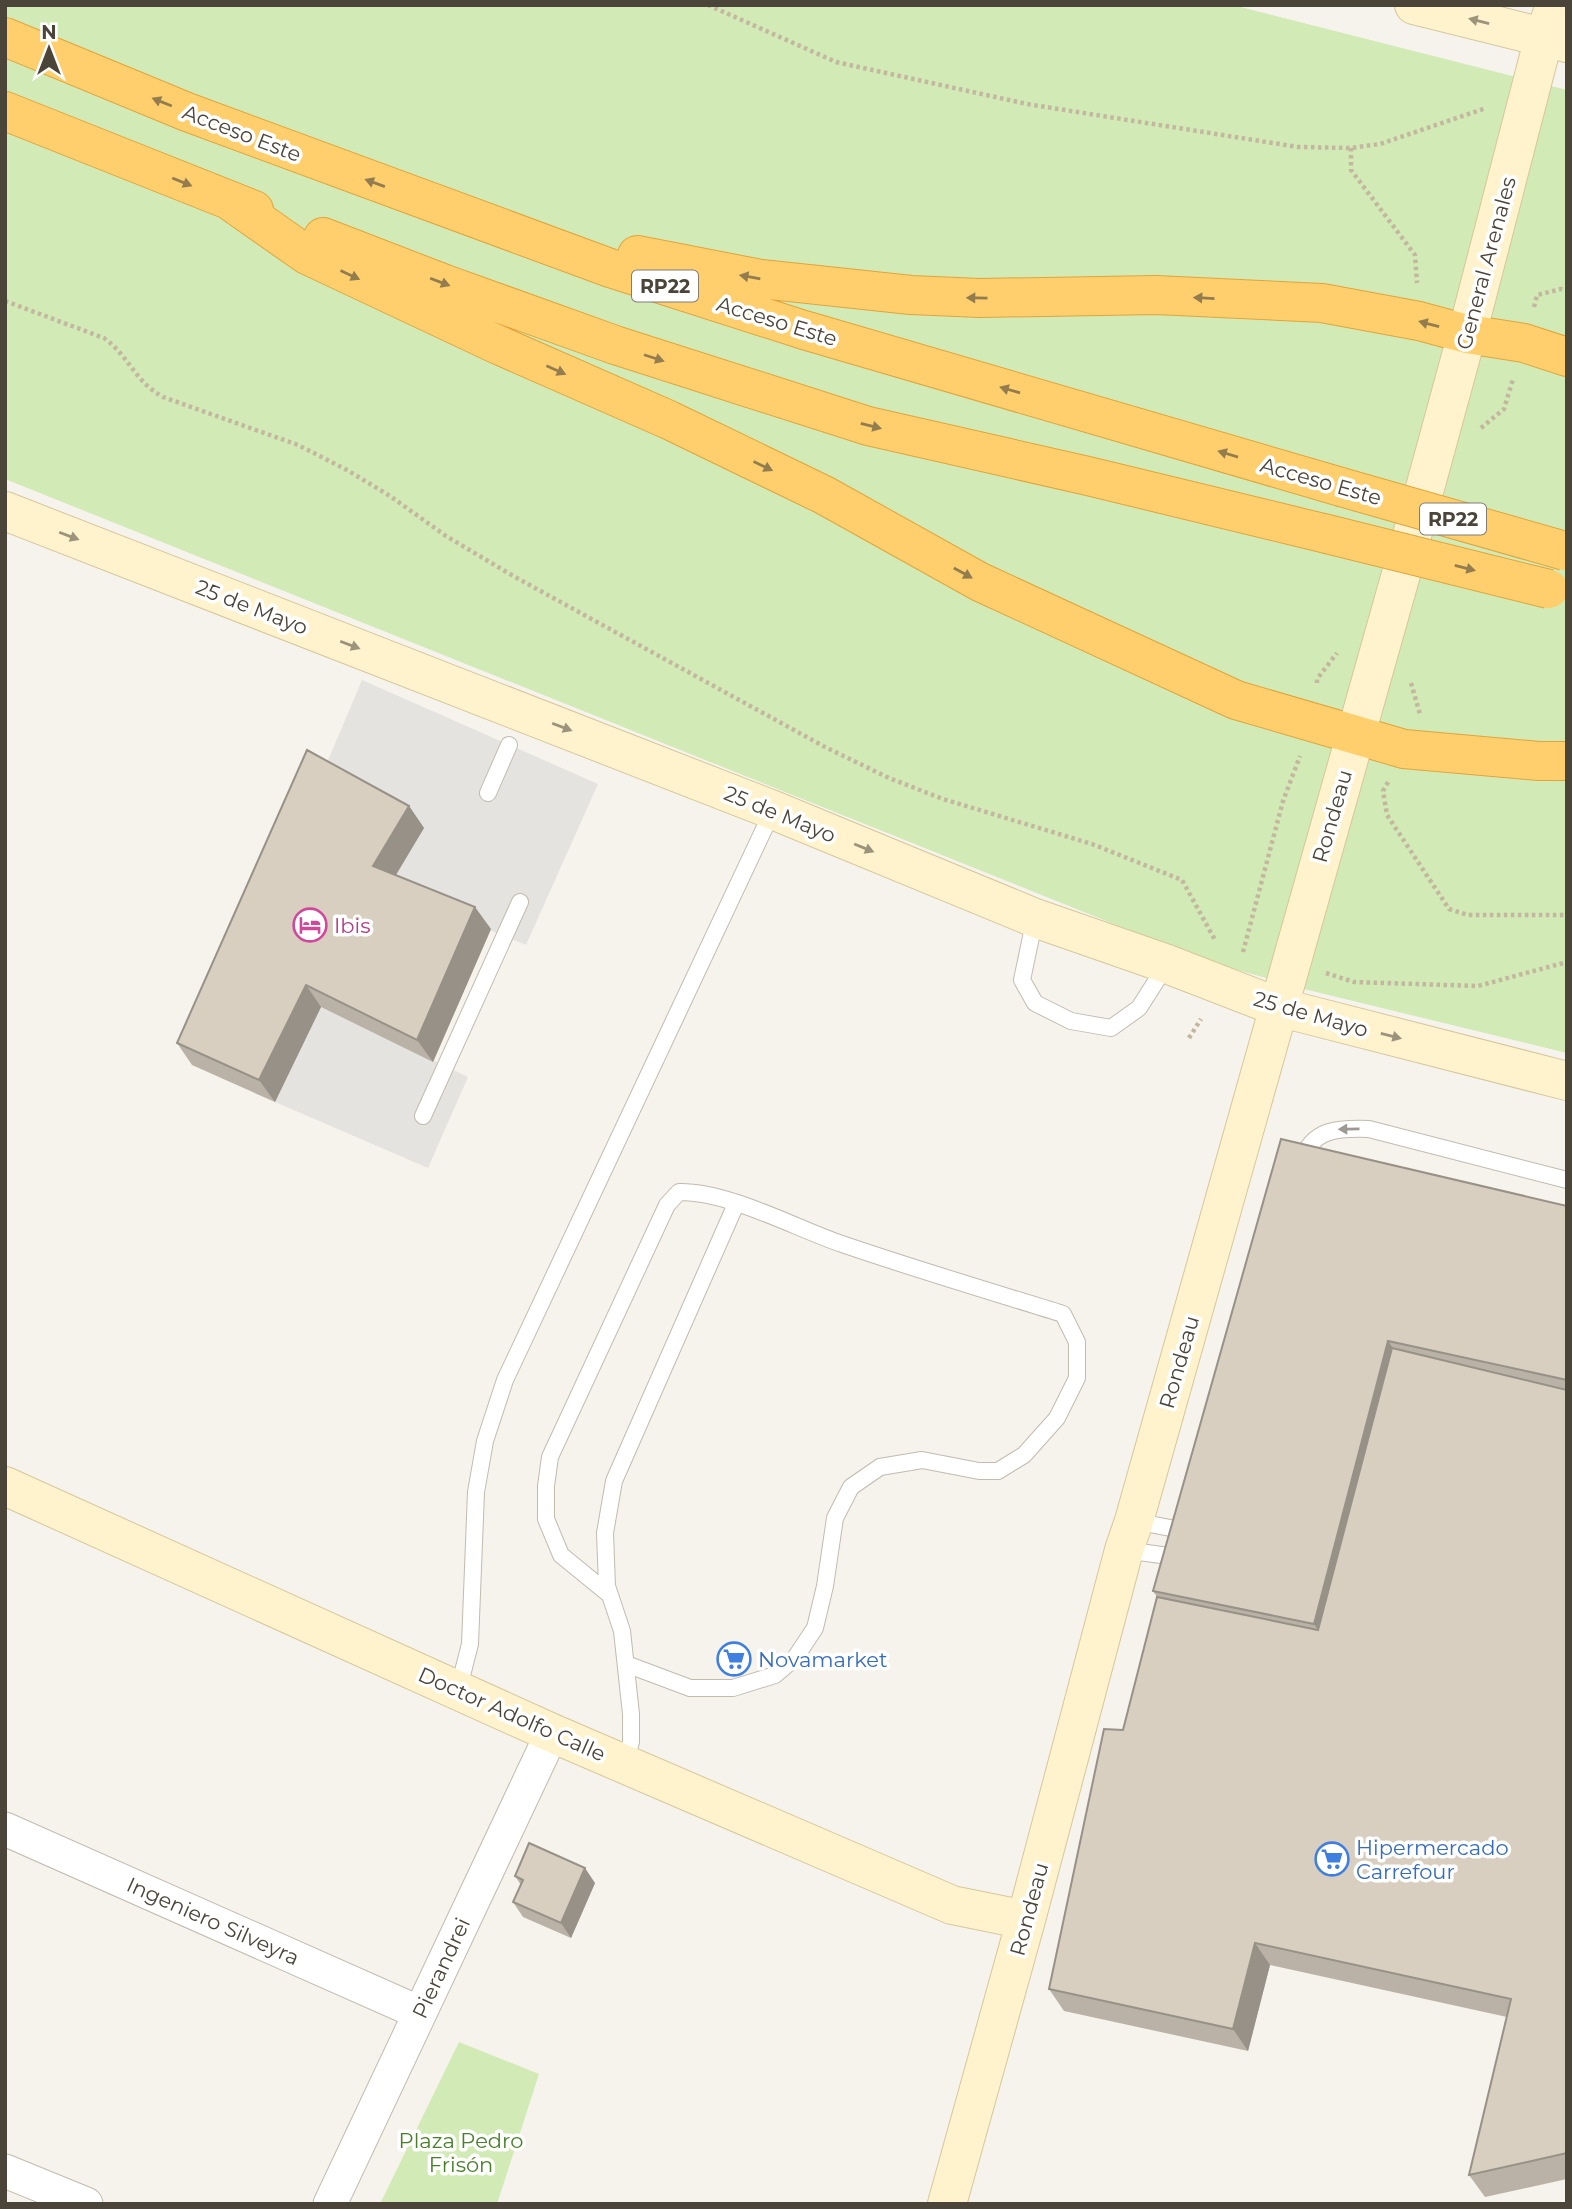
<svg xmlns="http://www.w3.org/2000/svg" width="1572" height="2209" viewBox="0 0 1572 2209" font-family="Montserrat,sans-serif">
<rect width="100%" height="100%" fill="#f6f3ec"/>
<!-- green -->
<path fill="#d2eab5" d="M5,5H1233L1567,90V1053L1308,990L1206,961L5,479Z
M459,2042L539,2074L497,2204H380Z"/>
<!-- parking -->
<path fill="#e5e3e0" d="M362,680L598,784L526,945L388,888L323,772Z
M321,1007L468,1077L428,1168L275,1102Z"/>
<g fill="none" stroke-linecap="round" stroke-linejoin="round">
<defs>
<path id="lane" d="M488,793L509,745
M1035,918L1022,980L1035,1003L1071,1021L1111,1028L1139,1008L1167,964
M423,1116L520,902
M1302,1162C1311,1128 1340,1128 1369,1129L1567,1180
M1134,1521L1191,1532
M1124,1550L1184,1558
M610,1595L561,1555L546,1519V1486L550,1457L667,1205L679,1192C728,1191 795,1228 842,1244C915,1269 989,1291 1063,1314L1077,1342V1378L1057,1418L1024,1455L998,1471H979L922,1460L880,1467L851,1487L835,1518L825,1586L815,1628L795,1658L775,1675L733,1688H690L626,1664
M458,1691L470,1644L476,1492L485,1441L505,1380L773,810
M625,1764L631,1742V1714L622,1631L607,1586L605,1533L614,1481L736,1204"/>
<path id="street" d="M5,1829L420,2013
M5,2171L86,2204
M330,2204L552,1733"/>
<path id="secondary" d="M1414,5L1567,43
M5,511L773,810L1035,918L1167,964L1278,1007L1567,1081
M5,1486L552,1733L952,1905L1026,1920
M947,2204L1026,1920L1124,1550L1134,1521L1416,521L1467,334L1544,37L1555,5"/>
<path id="highway" d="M5,37L187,112L610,268L804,330L1341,487
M5,111L254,210
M230,201L307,255L494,343L669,420L824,495L980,582L1236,700L1404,749L1539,761H1567
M323,237L445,284L615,345L868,426L1088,476L1327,534
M637,255L761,279L911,295L980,298L1156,295L1322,303L1419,321L1467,334L1524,343L1567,357"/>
</defs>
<!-- lane casing -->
<use href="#lane" stroke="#c2bbae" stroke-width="18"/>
<!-- street casing -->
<use href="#street" stroke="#c2bbae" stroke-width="35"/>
<!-- secondary casing -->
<use href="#secondary" stroke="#d6c79b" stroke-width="40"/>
<!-- highway casing -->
<use href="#highway" stroke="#e0a43c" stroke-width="40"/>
<!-- path -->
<path stroke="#c4b79f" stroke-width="4.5" stroke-dasharray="3.5 3.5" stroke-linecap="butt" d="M708,5L836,62L1027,104L1298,147L1351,148L1380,144L1486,108
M1351,148V170L1415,255L1417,283
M5,301L104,338C130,357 133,380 163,397L298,445L347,470L390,496L446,536L515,577L825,747L889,778L943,799L1092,844L1182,880L1215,940
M1534,307L1537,295L1561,289L1567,291
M1481,428L1504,409L1513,379
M1317,683V679L1337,653
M1411,683L1420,714
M1388,782L1383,791L1387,815L1449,909L1468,915H1567
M1243,952L1283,801L1300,756
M1326,973L1354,982L1478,986L1567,962
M1189,1038L1201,1019"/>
<!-- lane -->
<use href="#lane" stroke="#fff" stroke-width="16"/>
<!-- street -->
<use href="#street" stroke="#fff" stroke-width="33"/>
<!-- secondary -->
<use href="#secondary" stroke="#fff3cd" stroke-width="38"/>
<!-- highway -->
<use href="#highway" stroke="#ffcf6e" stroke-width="38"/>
<defs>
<path id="highway-bridge" d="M1341,487L1565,551
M1327,534L1549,589"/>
</defs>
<!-- highway-bridge casing -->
<use href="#highway-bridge" stroke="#e0a43c" stroke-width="40" stroke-linecap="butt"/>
<!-- highway-bridge -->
<use href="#highway-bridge" stroke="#ffcf6e" stroke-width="38"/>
</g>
<!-- wall -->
<path fill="#bab2a6" d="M409,806L424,828L396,875L491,929L433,1062L321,1007L275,1102L192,1065L177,1043Z
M1281,1139L1567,1206V2179L1485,2197L1469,2175L1507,2017L1270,1965L1248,2051L1064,2011L1049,1989L1123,1730L1157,1597L1153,1591Z
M515,1876L595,1883L571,1938L523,1917L513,1902L521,1885Z"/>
<!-- shaded-wall -->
<path fill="#979187" d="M409,806L424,828L388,888L373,866Z
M475,907L491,929L433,1062L417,1040Z
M306,985L321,1007L275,1102L259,1080Z
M1388,1341L1408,1370L1334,1652L1314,1624Z
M585,1868L595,1883L571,1938L561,1923Z
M1255,1943L1270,1965L1248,2051L1233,2029Z"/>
<!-- building -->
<path fill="#d8cfc1" stroke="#979187" stroke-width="2" d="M307,750L409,806L373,866L475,907L417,1040L306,985L259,1080L177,1043Z
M1281,1139L1567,1206V1380L1388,1341L1314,1624L1153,1591Z
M1392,1348L1567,1390V2153L1469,2175L1511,1999L1255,1943L1233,2029L1049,1989L1104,1729L1123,1730L1157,1597L1318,1630Z
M529,1843L585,1868L561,1923L513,1902L523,1880L515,1876Z"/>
<!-- one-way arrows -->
<defs><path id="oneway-solid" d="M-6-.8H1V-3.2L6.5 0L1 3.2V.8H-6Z" transform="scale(1.75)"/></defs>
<g fill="#9c937c">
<use href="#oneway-solid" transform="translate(1479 21) rotate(-166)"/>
<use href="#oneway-solid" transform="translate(69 536) rotate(21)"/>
<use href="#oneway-solid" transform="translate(350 645) rotate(21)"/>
<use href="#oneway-solid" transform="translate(562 727) rotate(21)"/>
<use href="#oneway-solid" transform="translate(864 848) rotate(22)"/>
<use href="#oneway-solid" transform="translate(1391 1036) rotate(14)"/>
</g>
<g fill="#937c4e">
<use href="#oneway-solid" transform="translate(162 102) rotate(-158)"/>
<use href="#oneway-solid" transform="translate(182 182) rotate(22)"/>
<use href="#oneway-solid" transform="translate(375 183) rotate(-160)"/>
<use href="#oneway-solid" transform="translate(350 275) rotate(25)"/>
<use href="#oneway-solid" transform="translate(750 277) rotate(-170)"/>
<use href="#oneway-solid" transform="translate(440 282) rotate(21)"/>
<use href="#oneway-solid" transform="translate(977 298) rotate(-179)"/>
<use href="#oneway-solid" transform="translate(1204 298) rotate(-177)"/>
<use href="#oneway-solid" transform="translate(1429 324) rotate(-165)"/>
<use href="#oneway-solid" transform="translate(654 358) rotate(18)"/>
<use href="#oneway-solid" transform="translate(556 370) rotate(24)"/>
<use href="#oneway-solid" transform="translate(1010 390) rotate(-164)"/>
<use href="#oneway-solid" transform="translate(871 426) rotate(14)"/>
<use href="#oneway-solid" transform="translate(1228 454) rotate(-163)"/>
<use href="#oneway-solid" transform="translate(763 466) rotate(26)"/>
<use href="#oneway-solid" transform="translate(1465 568) rotate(14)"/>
<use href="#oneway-solid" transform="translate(963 573) rotate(29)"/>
</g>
<use fill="#9c9892" href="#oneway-solid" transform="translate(1349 1129) rotate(179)"/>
<!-- icons -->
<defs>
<symbol id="hotel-ring" viewBox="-11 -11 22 22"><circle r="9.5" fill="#fff" stroke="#d1479c" stroke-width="1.5"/><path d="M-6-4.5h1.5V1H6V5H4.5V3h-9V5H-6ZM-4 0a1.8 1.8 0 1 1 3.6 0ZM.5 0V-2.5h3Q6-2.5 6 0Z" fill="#d1479c"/></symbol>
<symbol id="supermarket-ring" viewBox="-11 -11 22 22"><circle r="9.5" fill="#fff" stroke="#3f7fe0" stroke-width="1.5"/><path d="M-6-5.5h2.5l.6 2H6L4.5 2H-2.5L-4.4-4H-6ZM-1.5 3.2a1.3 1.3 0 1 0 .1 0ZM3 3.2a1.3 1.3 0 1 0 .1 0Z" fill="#3f7fe0"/></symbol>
</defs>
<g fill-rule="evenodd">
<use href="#hotel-ring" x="291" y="906" width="38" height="38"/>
<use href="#supermarket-ring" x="715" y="1640" width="38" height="38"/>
<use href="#supermarket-ring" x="1313" y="1840" width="38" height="38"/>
</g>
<g text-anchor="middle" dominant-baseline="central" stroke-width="7" stroke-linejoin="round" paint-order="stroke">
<!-- shield labels -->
<g fill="#fff" stroke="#817c74" stroke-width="2">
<rect x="632" y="270.5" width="66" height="31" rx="5"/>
<rect x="1420" y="503.5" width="66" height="31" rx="5"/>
</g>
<g font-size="19" font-weight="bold" fill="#4b4439">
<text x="665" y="286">RP22</text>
<text x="1453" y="519">RP22</text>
</g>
<!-- street labels -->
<g font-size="21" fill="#4b4439" stroke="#fff">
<text transform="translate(242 133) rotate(21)">Acceso Este</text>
<text transform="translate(1486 263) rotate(-75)">General Arenales</text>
<text transform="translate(777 321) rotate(17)">Acceso Este</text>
<text transform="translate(1321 481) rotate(16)">Acceso Este</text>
<text transform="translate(252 607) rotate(21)">25 de Mayo</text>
<text transform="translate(780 814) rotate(22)">25 de Mayo</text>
<text transform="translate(1332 816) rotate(-74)">Rondeau</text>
<text transform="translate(1311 1014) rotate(16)">25 de Mayo</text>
<text transform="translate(1179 1362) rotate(-74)">Rondeau</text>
<text transform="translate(512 1714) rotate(24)">Doctor Adolfo Calle</text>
<text transform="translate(1029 1909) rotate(-75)">Rondeau</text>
<text transform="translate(213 1921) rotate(24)">Ingeniero Silveyra</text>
<text transform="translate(441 1968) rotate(-65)">Pierandrei</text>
</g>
<!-- hotel labels -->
<g font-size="21" fill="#b23c85" stroke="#fff" text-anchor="start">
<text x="334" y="925">Ibis</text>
</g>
<!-- shop labels -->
<g font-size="21" fill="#366cbe" stroke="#fff" text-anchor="start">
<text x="758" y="1659">Novamarket</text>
<text x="1356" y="1847">Hipermercado<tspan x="1356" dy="24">Carrefour</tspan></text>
</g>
<!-- park labels -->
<g font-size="21" fill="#4a7f2a" stroke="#fff">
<text x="461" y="2140">Plaza Pedro<tspan x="461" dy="24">Frisón</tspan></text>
</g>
</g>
<!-- border -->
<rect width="1572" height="2209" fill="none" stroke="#4b4439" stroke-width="14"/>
<!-- north arrow -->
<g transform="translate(49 49)" stroke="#ffffff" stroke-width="5" paint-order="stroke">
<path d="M0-5L12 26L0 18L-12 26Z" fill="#4b4439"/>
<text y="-10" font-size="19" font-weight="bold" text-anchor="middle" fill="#4b4439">N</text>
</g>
</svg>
